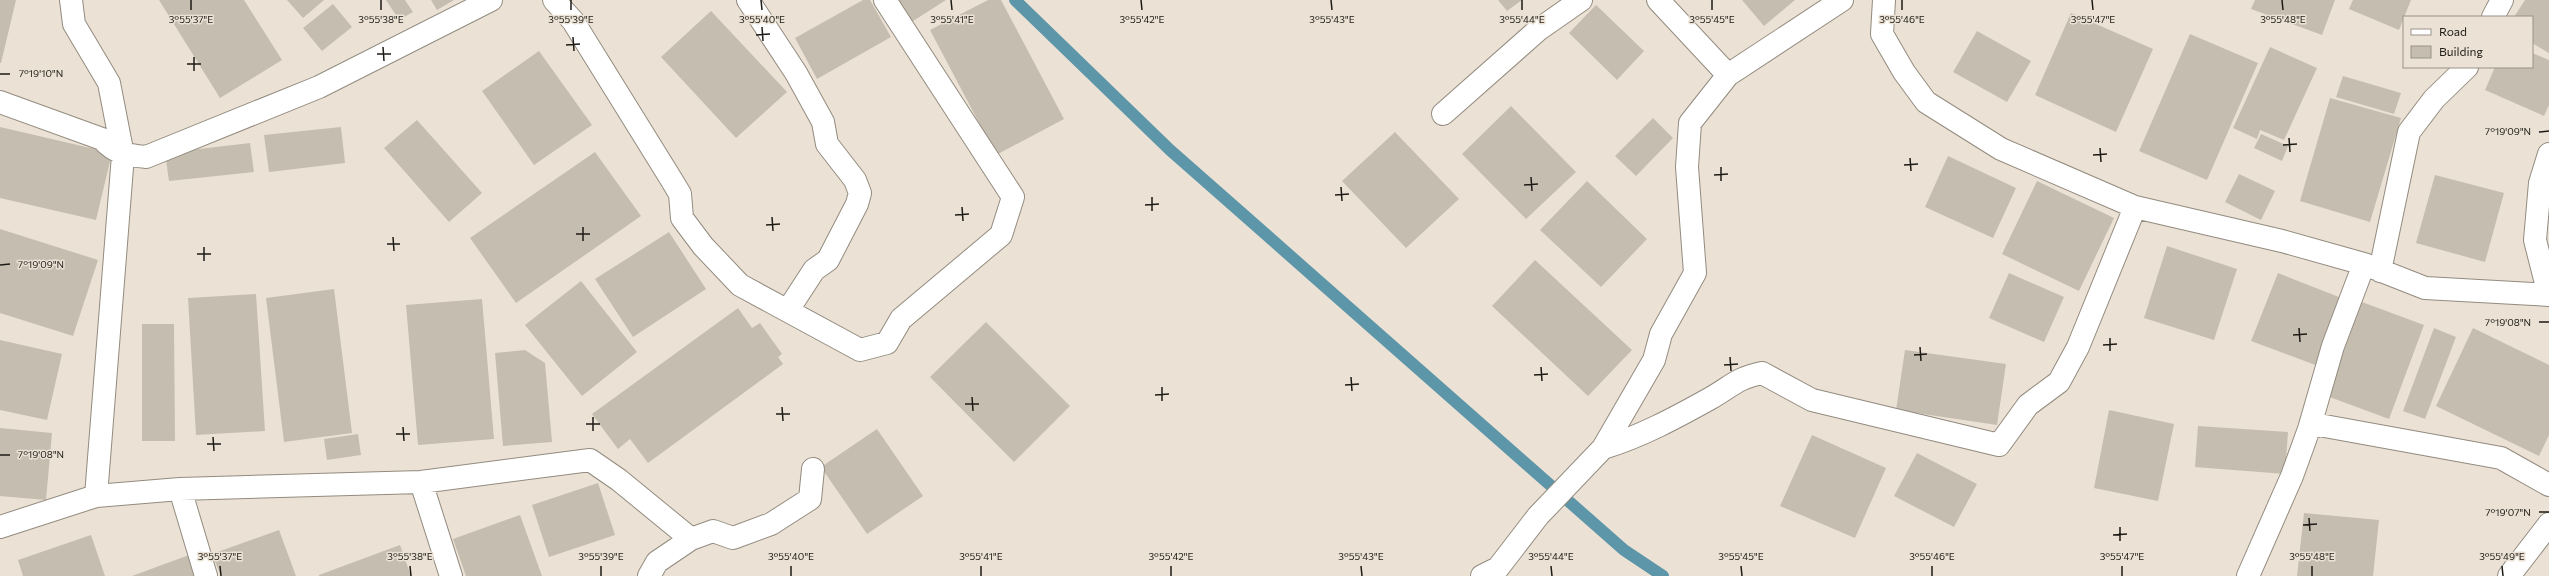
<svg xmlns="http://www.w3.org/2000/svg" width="2549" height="576" viewBox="0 0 2549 576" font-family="Commissioner,sans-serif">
<rect width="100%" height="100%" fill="#ebe2d5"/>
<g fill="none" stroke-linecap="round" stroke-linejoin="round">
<!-- stream -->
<path stroke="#5d96a8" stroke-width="12" d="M1015,0L1170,150L1624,550L1663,576"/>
</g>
<!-- building -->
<path fill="#c6bdb1" d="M0,0H16L1,63H0Z
M159,0H244L282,60L220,98Z
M287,0H324L303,18Z
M386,0H405L413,12L399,20Z
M431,0H454L437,10Z
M863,0H870L891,37L817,79L795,38Z
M894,0H946L910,23Z
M988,0H1001L1064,119L996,155L930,30Z
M1498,0H1522L1507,11Z
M1742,0H1795L1764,26Z
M2255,0H2335L2322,35L2251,9Z
M2353,0H2411L2399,30L2349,9Z
M2525,0H2549V53L2532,43V17H2514Z
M333,4L352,27L322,51L303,28Z
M1596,5L1644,51L1617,80L1569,33Z
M711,11L787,92L736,138L661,57Z
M2071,13L2153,49L2116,132L2035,95Z
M1977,31L2031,61L2007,102L1953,72Z
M2190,34L2258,63L2207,180L2139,151Z
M2270,47L2317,68L2284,140L2260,130L2257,139L2233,128Z
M539,51L592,125L534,165L482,91Z
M2532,53L2549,60V105L2544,116L2485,90L2495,67H2532Z
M2343,76L2401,93L2394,114L2336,97Z
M2330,98L2401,118L2370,222L2300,201Z
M1511,106L1576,172L1526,219L1462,154Z
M1653,118L1673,138L1636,176L1615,156Z
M417,120L482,193L449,222L384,148Z
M0,127L112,153L96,220L0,198Z
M341,127L345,163L269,172L264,135Z
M1395,132L1459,199L1406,248L1342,181Z
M2261,134L2288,146L2282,161L2254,148Z
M250,143L254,172L169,181L165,153Z
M595,152L641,216L516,303L470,238Z
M1948,156L2016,188L1993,238L1925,207Z
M2239,174L2275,191L2261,220L2225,202Z
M2435,175L2504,193L2485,262L2416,243Z
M1587,181L1647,239L1601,287L1540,230Z
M2037,181L2114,218L2079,291L2002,254Z
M0,229L98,260L73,336L0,313Z
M669,232L706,289L633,337L595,279Z
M2167,246L2237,269L2214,340L2144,318Z
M1535,260L1632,350L1588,396L1492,306Z
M2009,273L2064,297L2044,342L1989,318Z
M2278,273L2344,299L2318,366L2251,341Z
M581,281L637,352L582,396L525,325Z
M334,289L352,433L284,442L266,298Z
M256,294L265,431L196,435L188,298Z
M482,299L494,439L418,445L406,305Z
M2362,302L2424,325L2389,419L2327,396Z
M738,308L752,328L760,323L782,354L778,357L783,364L648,463L630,439L618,449L592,414Z
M986,322L1070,406L1014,462L930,377Z
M142,324H174L175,441H142Z
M2434,328L2456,337L2425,419L2403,411Z
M2473,328L2549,365V435L2539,456L2436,406Z
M0,340L62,354L47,420L0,410Z
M525,350L545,363L552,442L503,446L495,353Z
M1905,350L2006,364L1997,425L1896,410Z
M2109,410L2174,424L2158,501L2094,488Z
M2198,426L2288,432L2285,474L2195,467Z
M0,428L52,433L46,500L0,496Z
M877,429L923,496L867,534L821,467Z
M358,434L361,455L327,460L324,439Z
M1812,435L1886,468L1855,538L1780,506Z
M1917,453L1977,484L1954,527L1894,496Z
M598,483L615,535L549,557L532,505Z
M2304,513L2379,520L2373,576H2297Z
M520,515L542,576H466L453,539Z
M279,530L296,576H221L212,554Z
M91,535L105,576H23L18,560Z
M400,545L411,576H319V575Z
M189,555L197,576H132Z"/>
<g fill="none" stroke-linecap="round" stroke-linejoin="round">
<defs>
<path id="minor" d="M71,0L74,24L109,83L123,155L96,496
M554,0L573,21L671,179L680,194L682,218L703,246L740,285L860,350L887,343L901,319L1001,235L1013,197L885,0
M748,0L796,73L823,122L827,144L855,180L860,193L857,204L828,260L814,270L788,310
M1658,0L1728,75
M1884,0L1882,34L1904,72L1926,102L2001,149L2135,207L2282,241L2364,264L2425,288L2549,295
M2493,17L2502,0
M0,102L102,139C116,154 127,155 146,157L319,87L491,0
M1443,114L1538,30L1581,0
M2380,271L2409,132L2434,99L2467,67
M2549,295L2535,240L2540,183L2549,154
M2309,429L2319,425L2501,458L2549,485
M1603,448C1640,437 1677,417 1711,398C1732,386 1737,378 1762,373L1812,400L1999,445L2028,405L2059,382L2078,347L2135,207
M421,482L451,576
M180,489L206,576
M0,527L96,496L180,489L421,482L590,460L619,480L691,539
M649,576L657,562L691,539L713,531L733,538L771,524L810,499L813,469
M1482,576L1498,568L1538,516L1603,448L1654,360L1661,334L1695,273L1687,167L1690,123L1728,75L1842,0
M2248,576L2292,476L2309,429L2333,346L2364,264
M2509,576L2549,524"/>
</defs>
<!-- minor casing -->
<use href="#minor" stroke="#938b7f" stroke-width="24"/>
<!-- minor -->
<use href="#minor" stroke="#fff" stroke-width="22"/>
</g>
<!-- ticks -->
<path fill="none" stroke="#1e1b16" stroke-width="1.5" d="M191,0V10M381,0V10M571,0V10M761,0L762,10M951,0L952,10M1141,0L1142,10M1331,0L1332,10M1522,0V10M1712,0V10M1902,0V10M2092,0L2093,10M2282,0L2283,10M762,27L763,41M756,35L770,34M573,37L574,51M566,45L580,44M383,47L384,61M377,54H391M194,57V71M187,64H201M0,74H10M2539,132L2549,131M2289,138L2290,152M2283,145L2297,144M2100,148L2101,162M2093,155L2107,154M1910,158L1911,171M1904,165L1918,164M1721,167V181M1714,175L1728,174M1531,177L1532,191M1524,185L1538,184M1341,187L1342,201M1335,195L1349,194M1152,197V211M1145,205L1159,204M962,207L963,221M955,215L969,214M772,217L773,231M766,225L780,224M583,227V241M576,234H590M393,237L394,251M387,244H400M204,247V261M197,254H211M0,265L10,264M2539,322H2549M2299,328L2300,342M2293,335L2307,334M2110,338V351M2103,345L2117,344M1920,347L1921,361M1914,355L1927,354M1730,357L1731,371M1724,365L1738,364M1541,367L1542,381M1534,375L1548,374M1351,377L1352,391M1345,385L1359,384M1162,387V401M1155,395L1169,394M972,397L973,411M965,404H979M782,407L783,421M776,414H790M593,417V431M586,424H600M403,427L404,441M396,434H410M213,437L214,451M207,444H221M0,455H10M2539,512H2549M2309,518L2310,531M2303,525L2317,524M2120,527V541M2113,535L2127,534M220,566L221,576M410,566L411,576M601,566V576M791,566V576M981,566V576M1171,566V576M1361,566L1362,576M1551,566L1552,576M1741,566L1742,576M1932,566V576M2122,566V576M2312,566V576M2502,566L2503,576"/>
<g font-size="10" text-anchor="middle" fill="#1e1b16" stroke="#ebe2d5" stroke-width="3" stroke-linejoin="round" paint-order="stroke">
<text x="191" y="23">3°55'37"E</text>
<text x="381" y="23">3°55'38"E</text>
<text x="571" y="23">3°55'39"E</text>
<text x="762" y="23">3°55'40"E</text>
<text x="952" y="23">3°55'41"E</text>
<text x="1142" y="23">3°55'42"E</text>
<text x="1332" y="23">3°55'43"E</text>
<text x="1522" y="23">3°55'44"E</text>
<text x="1712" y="23">3°55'45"E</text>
<text x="1902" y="23">3°55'46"E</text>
<text x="2093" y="23">3°55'47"E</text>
<text x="2283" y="23">3°55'48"E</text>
<text x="41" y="77">7°19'10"N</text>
<text x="2508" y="135">7°19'09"N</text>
<text x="41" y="268">7°19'09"N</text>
<text x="2508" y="326">7°19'08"N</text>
<text x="41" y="458">7°19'08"N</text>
<text x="2508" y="516">7°19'07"N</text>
<text x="220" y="560">3°55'37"E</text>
<text x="410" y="560">3°55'38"E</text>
<text x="601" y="560">3°55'39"E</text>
<text x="791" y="560">3°55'40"E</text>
<text x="981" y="560">3°55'41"E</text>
<text x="1171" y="560">3°55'42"E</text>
<text x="1361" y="560">3°55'43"E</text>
<text x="1551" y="560">3°55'44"E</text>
<text x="1741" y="560">3°55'45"E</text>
<text x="1932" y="560">3°55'46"E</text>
<text x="2122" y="560">3°55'47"E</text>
<text x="2312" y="560">3°55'48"E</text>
<text x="2502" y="560">3°55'49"E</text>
</g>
<!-- legend -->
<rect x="2403" y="16" width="130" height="52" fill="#ebe2d5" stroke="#999289"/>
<rect x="2411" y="29" width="20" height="6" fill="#ffffff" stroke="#999289"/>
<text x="2439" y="36" font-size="12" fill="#1e1b16">Road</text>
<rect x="2411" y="46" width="20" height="12" fill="#c6bdb1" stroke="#999289"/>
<text x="2439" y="56" font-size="12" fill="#1e1b16">Building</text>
</svg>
